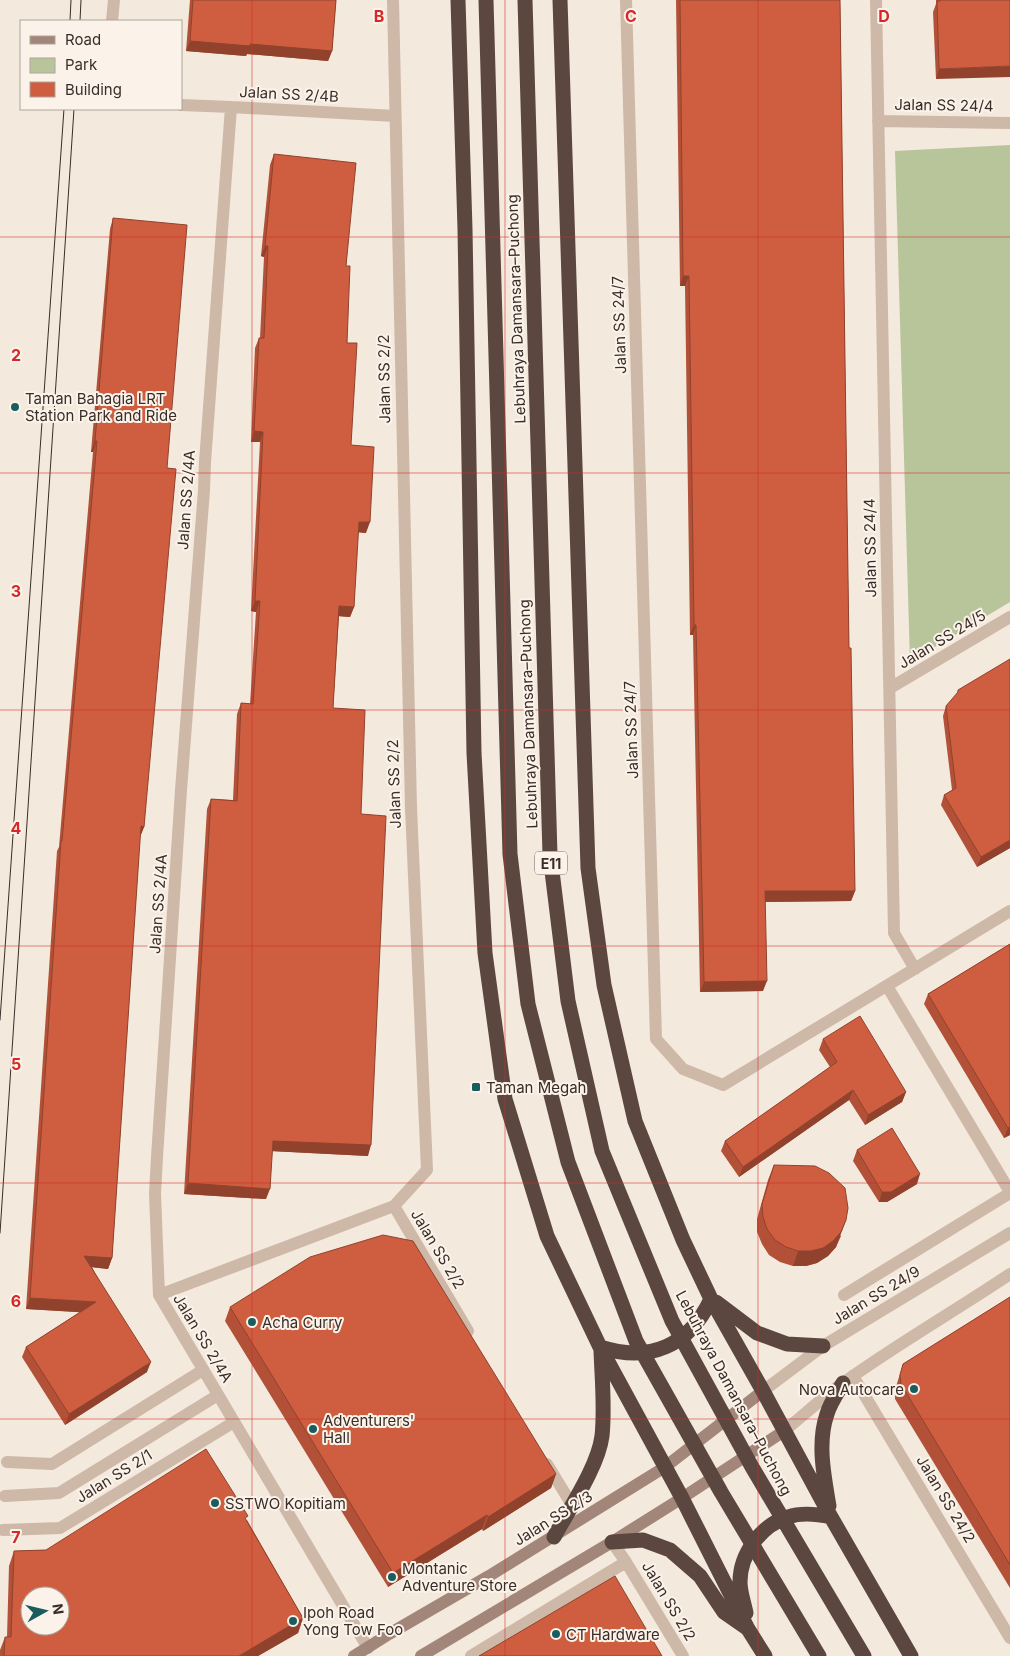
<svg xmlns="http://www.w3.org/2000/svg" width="1010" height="1656" viewBox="0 0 1010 1656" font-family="Inter,sans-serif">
<rect width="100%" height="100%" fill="#f4e9dd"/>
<!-- green -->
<path fill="#b8c59b" d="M1010,145V602L910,662L895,151Z"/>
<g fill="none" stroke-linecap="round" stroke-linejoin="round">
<!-- minor -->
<path stroke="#ceb8a8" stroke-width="12" d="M626,0L656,1039L683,1069L723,1085L1010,911
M876,0L894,933L915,969
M112,21L114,0
M181,105L231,107L395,116
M231,107L205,462L204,490L181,790L157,1157L155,1194L159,1295L368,1648
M878,121L1010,123
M890,688L1010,617
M887,986L1010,1192
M394,1206L468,1331
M159,1295L394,1206L427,1170L411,808L393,0
M844,1295L1010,1193
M853,1376L1010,1638
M7,1462L52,1464L203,1370
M547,1464L572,1505
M5,1496L59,1493L218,1395
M3,1530L60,1528L234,1422
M612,1542L626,1562L683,1656
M471,1656L626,1562"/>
<!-- tertiary -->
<path stroke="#ceb8a8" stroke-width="12" d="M763,1391L823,1346L1010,1233
M784,1431C804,1415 823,1397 843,1383C897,1344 955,1311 1010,1274"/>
<!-- secondary -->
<path stroke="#a28679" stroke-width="12" d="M354,1656L389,1634L489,1576L665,1467L763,1391
M421,1656L612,1542L682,1498L784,1431"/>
<!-- motorway -->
<path stroke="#5b473f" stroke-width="15" d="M458,0L465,229L474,753L485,953L505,1099L547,1236L600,1347L682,1498L748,1629L765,1656
M560,0L588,868L604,985L635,1121L683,1240L711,1299L763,1391L831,1517L911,1656
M716,1302L757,1333L787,1344L823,1346
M600,1347C650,1363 689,1346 711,1299
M829,1506C824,1476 817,1443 827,1414C830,1403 838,1392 843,1383
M554,1537C569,1509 598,1467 602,1436C605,1408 602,1379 601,1351
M612,1542L643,1540L670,1550L700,1576L724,1612L747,1628
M746,1613C744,1603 740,1592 740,1582C740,1554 761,1525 788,1517C802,1512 817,1514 831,1517"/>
<!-- tram -->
<path stroke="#3a2d28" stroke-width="1" d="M70,21L71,0
M80,21L81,0
M0,1020L64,109
M0,1233L74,109"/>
<!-- motorway-bridge -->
<path stroke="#5b473f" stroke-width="15" d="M486,0L510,854L528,1004L568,1162L636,1341L721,1492L819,1656
M525,0L550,855L568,1001L602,1151L672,1321L752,1467L864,1656"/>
</g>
<!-- wall -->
<path fill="#b25137" d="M190,0H336L332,51L328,61L247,54L246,56L186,51Z
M676,0H840L849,648L855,891L851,901L765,902L763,991L700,992L693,635H690L685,286H680Z
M936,0H1010L936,79L933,12L936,4Z
M274,154L346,266L347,343L351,445L366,533L358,532L354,607L350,617L339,616L333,708L361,814L368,1156L272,1151L266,1199L184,1194L207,809L211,799L233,800L237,714L241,703L250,704L256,612L251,611L260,442H251L255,348L259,338H260L264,257L261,256L270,165Z
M113,218L167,468L144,827L140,837L112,1258L108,1269L92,1267L147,1372L65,1425L22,1357L26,1347L80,1312L26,1309L57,851L59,847L93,452H91L110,229Z
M958,690L1010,848L977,867L941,805L944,795L952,790L943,716L946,706L957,694Z
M1010,944V1135L1004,1138L924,1004L928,994Z
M823,1039L906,1092L902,1102L865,1125L849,1100L739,1177L721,1151L725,1141L830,1067L819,1050Z
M857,1150L917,1184L887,1202H879L853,1161Z
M774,1165L841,1236L836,1247L828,1256L817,1263L806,1266H793L780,1262L769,1255L762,1244L757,1232V1219L768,1180Z
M1010,1297V1588L895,1399V1390L903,1364Z
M230,1307L556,1474L551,1488L483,1531L482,1529L388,1587L225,1321Z
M247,1520L303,1618L298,1633L258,1656H0V1650L5,1637H7L9,1566L14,1551L46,1550Z"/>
<!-- shaded-wall -->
<path fill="#91422d" d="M190,41L250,44L332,51L328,61L247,54L246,56L186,51Z
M1010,66V77L936,79L939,69Z
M265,246H268L264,257L261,256Z
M683,276H689L685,286H680Z
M254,431L263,432L260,442H251Z
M95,441H97L93,452H91Z
M359,522H370L366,533L355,532Z
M255,601H260L256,612L251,611Z
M339,606L354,607L350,617L336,616Z
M694,625H696L693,635H690Z
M141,826L144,827L140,837Z
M1010,840V848L977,867L981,857Z
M765,891H855L851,901L761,902Z
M767,981L763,991L700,992L704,982Z
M853,1090L849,1100L739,1177L743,1167Z
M906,1092L902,1102L865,1125L868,1115Z
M1010,1127V1135L1004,1138L1008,1128Z
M273,1141L371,1145L368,1156L269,1151Z
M920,1174L917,1184L887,1202H879L882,1192Z
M188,1183L270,1189L266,1199L184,1194Z
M846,1220L836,1247L828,1256L817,1263L806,1266H793L798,1251Z
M84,1256L112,1258L108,1269L81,1266Z
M30,1298L96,1302L92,1313L26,1309Z
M151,1362L147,1372L65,1425L69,1414Z
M556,1474L551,1488L483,1531L488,1517Z
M487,1515L482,1529L388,1587L393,1573Z
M303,1618L298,1633L258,1656H239Z"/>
<!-- building -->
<path fill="#cf5e40" stroke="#91422d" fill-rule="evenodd" d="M193,0H336L332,51L250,44V46L190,41Z
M680,0H840L849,648H851L855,891H765L767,981L704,982L696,625H694L689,276H683Z
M940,0H1010V66L939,69L937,1H940Z
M274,154L356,163L346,266H350L347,343H357L351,445L374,447L370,522H359L354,607L339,606L333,708L365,710L361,814L386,816L371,1145L273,1141L270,1189L188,1183L211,799L237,801L241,703L253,704L260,601H255L263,432L254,431L259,338H264L268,246H265Z
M113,218L187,225L167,468L176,469L144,827L141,826L112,1258L84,1256L151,1362L69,1414L26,1347L96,1302L30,1298L61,841H62L97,441H95Z
M1010,659V840L981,857L944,795L956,788L946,706L958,692V690Z
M1010,944V1127L1008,1128L928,994Z
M860,1016L906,1092L868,1115L853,1090L743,1167L725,1141L837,1062L823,1039Z
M892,1128L920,1174L891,1192H882L857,1150Z
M774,1165L815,1166L829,1173L845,1188L848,1208L846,1220L841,1232L833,1241L823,1248L811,1251H798L786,1247L775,1240L767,1229L763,1217L762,1204Z
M383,1235L413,1241L556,1474L488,1517L487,1515L393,1573L230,1307L310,1257Z
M1010,1297V1565L901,1384L900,1375L903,1364Z
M206,1449L248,1516L245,1518L303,1618L239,1656H4L5,1637H11L14,1551L46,1550ZM30,1596H60V1626H30Z
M615,1576L662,1656H479Z"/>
<!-- grid -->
<path fill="none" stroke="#d62828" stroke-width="1" stroke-opacity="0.55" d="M252,0V1656M505,0V1656M758,0V1656M0,237H1010M0,473H1010M0,710H1010M0,946H1010M0,1183H1010M0,1419H1010"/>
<!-- markers -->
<g fill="#1a5d5f" stroke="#fbf3ea" stroke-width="2">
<circle cx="15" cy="407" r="5"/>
<rect x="471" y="1082" width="10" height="10" rx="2.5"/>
<circle cx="252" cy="1322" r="5"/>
<circle cx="914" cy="1389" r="5"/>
<circle cx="313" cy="1429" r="5"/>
<circle cx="215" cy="1503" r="5"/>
<circle cx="392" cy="1577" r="5"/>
<circle cx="293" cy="1621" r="5"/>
<circle cx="556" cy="1634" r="5"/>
</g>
<g text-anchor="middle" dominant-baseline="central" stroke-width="4" stroke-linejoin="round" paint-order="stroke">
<!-- shield labels -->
<rect fill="#fbf3ea" stroke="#746862" stroke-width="1" x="535" y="851.5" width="32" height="23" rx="4"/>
<g font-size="14" font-weight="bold" fill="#3a2d28">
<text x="551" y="863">E11</text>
</g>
<!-- street labels -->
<g font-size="15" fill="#3a2d28" stroke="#fbf3ea">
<text transform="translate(289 94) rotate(3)">Jalan SS 2/4B</text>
<text transform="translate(944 105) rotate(1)">Jalan SS 24/4</text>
<text transform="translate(516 309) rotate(-92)">Lebuhraya Damansara–Puchong</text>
<text transform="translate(619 325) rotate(-92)">Jalan SS 24/7</text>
<text transform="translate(384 379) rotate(-91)">Jalan SS 2/2</text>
<text transform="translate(186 500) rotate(-86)">Jalan SS 2/4A</text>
<text transform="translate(870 548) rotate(-91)">Jalan SS 24/4</text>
<text transform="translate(942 639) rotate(-31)">Jalan SS 24/5</text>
<text transform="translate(528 714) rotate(-92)">Lebuhraya Damansara–Puchong</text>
<text transform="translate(631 730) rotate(-92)">Jalan SS 24/7</text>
<text transform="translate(394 784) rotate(-92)">Jalan SS 2/2</text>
<text transform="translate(158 904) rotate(-86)">Jalan SS 2/4A</text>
<text transform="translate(438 1249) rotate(59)">Jalan SS 2/2</text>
<text transform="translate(876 1295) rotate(-31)">Jalan SS 24/9</text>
<text transform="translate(203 1338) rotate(59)">Jalan SS 2/4A</text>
<text transform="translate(734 1393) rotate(62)">Lebuhraya Damansara–Puchong</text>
<text transform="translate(114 1476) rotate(-32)">Jalan SS 2/1</text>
<text transform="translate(946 1499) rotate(59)">Jalan SS 24/2</text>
<text transform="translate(553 1518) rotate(-32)">Jalan SS 2/3</text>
<text transform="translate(669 1601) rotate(59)">Jalan SS 2/2</text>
</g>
<!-- poi labels -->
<g font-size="15" fill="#3a2d28" stroke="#fbf3ea" text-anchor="start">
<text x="25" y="398">Taman Bahagia LRT<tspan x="25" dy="17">Station Park and Ride</tspan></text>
<text x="486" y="1087">Taman Megah</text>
<text x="262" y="1322">Acha Curry</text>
<text x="904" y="1389" text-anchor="end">Nova Autocare</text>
<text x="323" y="1420">Adventurers'<tspan x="323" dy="17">Hall</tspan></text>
<text x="225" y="1503">SSTWO Kopitiam</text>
<text x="402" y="1568">Montanic<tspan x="402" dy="17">Adventure Store</tspan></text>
<text x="303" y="1612">Ipoh Road<tspan x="303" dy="17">Yong Tow Foo</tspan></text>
<text x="566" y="1634">CT Hardware</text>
</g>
</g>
<g font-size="16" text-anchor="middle" font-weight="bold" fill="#d62828" stroke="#fbf3ea" stroke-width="4" stroke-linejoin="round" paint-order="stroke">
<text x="379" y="22">B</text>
<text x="631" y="22">C</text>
<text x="884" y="22">D</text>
<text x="16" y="361">2</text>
<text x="16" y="597">3</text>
<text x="16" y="834">4</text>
<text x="16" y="1070">5</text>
<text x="16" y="1307">6</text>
<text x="16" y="1543">7</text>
</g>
<!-- legend -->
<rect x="20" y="20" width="162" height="90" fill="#fbf3ea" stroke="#aea49c"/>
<rect x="30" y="36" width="25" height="8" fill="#a28679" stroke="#aea49c"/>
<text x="65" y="45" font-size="15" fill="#3a2d28">Road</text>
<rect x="30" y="58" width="25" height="15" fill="#b8c59b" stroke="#aea49c"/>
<text x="65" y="70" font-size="15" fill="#3a2d28">Park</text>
<rect x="30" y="82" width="25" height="15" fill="#cf5e40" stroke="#aea49c"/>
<text x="65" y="95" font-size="15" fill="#3a2d28">Building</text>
<!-- north arrow -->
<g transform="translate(45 1611) rotate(82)"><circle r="24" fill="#fbf3ea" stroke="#aea49c"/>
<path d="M0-4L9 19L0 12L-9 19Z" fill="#1a5d5f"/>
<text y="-8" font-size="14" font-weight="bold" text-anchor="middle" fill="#3a2d28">N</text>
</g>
</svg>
